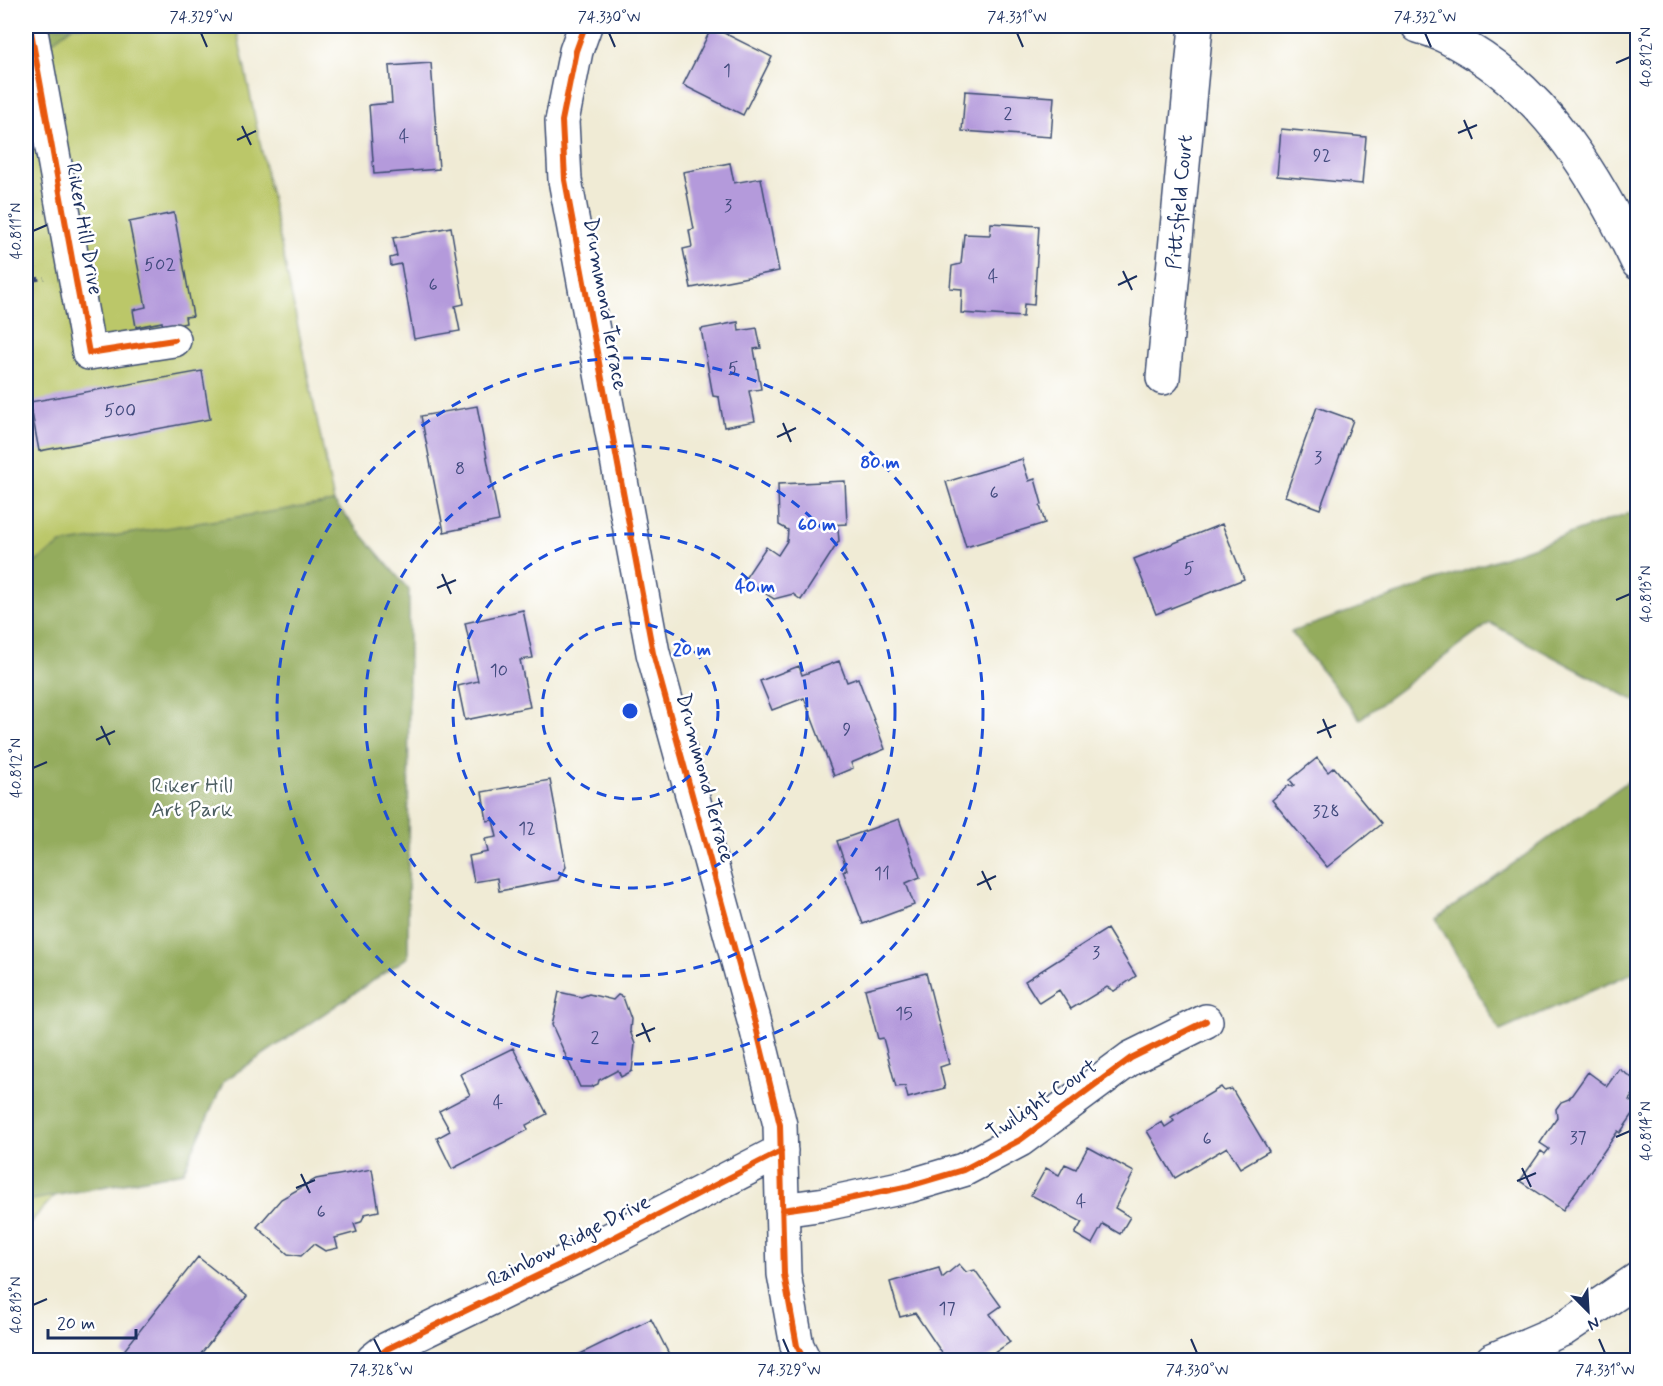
<svg xmlns="http://www.w3.org/2000/svg" width="1663" height="1386" viewBox="0 0 1663 1386" font-family="Mynerve,sans-serif">
<rect width="100%" height="100%" fill="#fff"/>
<filter id="ink" filterUnits="userSpaceOnUse"><feTurbulence type="fractalNoise" baseFrequency=".0167" numOctaves="2"/><feDisplacementMap in="SourceGraphic" scale="12" xChannelSelector="R" yChannelSelector="G"/><feConvolveMatrix kernelMatrix="1 2 1 2 8 2 1 2 1" color-interpolation-filters="sRGB"/></filter>
<filter id="wash" filterUnits="userSpaceOnUse"><feTurbulence type="fractalNoise" baseFrequency=".008" numOctaves="4" result="noise"/><feDisplacementMap in="SourceGraphic" scale="24" xChannelSelector="R" yChannelSelector="G"/><feGaussianBlur stdDeviation="1.35" result="paint"/><feColorMatrix in="noise" values="0 0 0 0 0 0 0 0 0 0 0 0 0 0 0 0 0 1.4 0 .05"/><feComposite in="paint" operator="in"/></filter>
<g filter="url(#wash)">
<rect width="100%" height="100%" fill="#f0ebd5"/>
<!-- green -->
<path fill="#bbc769" stroke="#6b7b64" stroke-width="1.5" d="M26,26H236L334,502L307,506L371,851L26,1227Z"/>
<!-- forest -->
<path fill="#94ac5d" stroke="#586e5e" stroke-width="1.5" d="M26,26H73L26,61Z
M334,502L409,590L408,957L224,1081L183,1172L26,1201V569L61,544Z
M1637,510V702L1490,623L1360,719L1291,632Z
M1637,775V971L1500,1031L1436,919Z"/>
<g id="blocks">
<!-- building -->
<path fill="#b49adb" d="M712,27L772,57L743,115L683,85Z
M431,63L439,169L374,174L369,105L392,103L389,66Z
M965,91L1054,97L1051,137L962,131Z
M1281,129L1366,137L1362,184L1277,176Z
M730,163L734,183L761,178L779,271L691,288L683,249L692,247L689,230L694,229L683,172Z
M174,213L193,316L185,317L186,323L163,329L162,322L136,327L133,310L146,307L129,222Z
M991,223L1039,226L1034,305L1024,304L1023,317L961,313L962,289L950,288L952,266L961,264L964,234L990,235Z
M451,227L464,304L455,306L460,331L414,339L401,264L391,266L390,258L397,256L393,238Z
M738,322L739,331L757,328L761,348L754,349L761,389L749,391L755,421L724,427L719,397L713,396L701,329Z
M202,371L210,419L39,451L30,402Z
M477,406L499,521L444,532L421,416Z
M1317,407L1353,420L1320,509L1285,496Z
M1022,459L1029,481L1035,479L1042,504L1040,506L1045,523L966,547L946,482Z
M845,481L847,524L829,525L838,529L839,541L801,600L793,594L774,599L744,580L766,547L778,555L787,541L788,530L779,525L778,484Z
M1222,524L1244,579L1156,614L1134,559Z
M523,610L533,658L520,660L530,707L465,720L458,686L478,681L465,623Z
M839,661L847,682L858,678L885,749L851,763L853,768L834,776L804,698L772,710L760,681L799,666L802,675Z
M1317,758L1328,772L1334,767L1381,824L1327,867L1272,800L1289,785L1292,787L1294,785L1290,780Z
M550,780L566,867L558,880L499,891L497,878L474,882L469,856L488,852L485,839L497,837L493,820L487,821L482,792Z
M899,819L920,877L906,883L914,905L863,924L843,871L847,870L837,841Z
M1107,929L1136,976L1114,991L1107,987L1071,1009L1059,990L1039,1003L1025,981Z
M926,973L949,1064L940,1067L945,1088L908,1098L905,1086L896,1087L883,1038L878,1039L865,989Z
M559,992L581,997L589,994L613,1000L618,995L623,997L631,1019L630,1031L635,1044L632,1071L621,1077L618,1070L599,1080L598,1084L591,1087H580L552,1025Z
M513,1048L547,1114L526,1125L528,1130L452,1169L437,1138L450,1131L439,1111L470,1095L460,1074Z
M1619,1069L1638,1082V1088L1629,1100L1638,1107L1620,1133L1618,1131L1563,1210L1520,1181L1541,1151L1545,1154L1549,1149L1540,1143L1557,1118L1556,1109L1561,1102L1569,1099L1588,1072L1607,1086Z
M1221,1087L1224,1091L1232,1089L1269,1151L1240,1168L1227,1147L1175,1178L1147,1131L1162,1122L1165,1127L1174,1121L1171,1117Z
M1088,1147L1134,1172L1115,1208L1130,1217L1120,1234L1103,1224L1092,1244L1075,1234L1082,1222L1031,1195L1046,1168L1059,1175L1065,1164L1076,1169Z
M372,1169L379,1211L365,1214L361,1222L354,1224L357,1232L335,1238L338,1248L325,1251L314,1244L301,1256L288,1254L257,1227L281,1199L316,1179Z
M198,1257L247,1296L196,1360H131L122,1353Z
M959,1264L966,1272L975,1270L1001,1306L990,1314L1010,1342L984,1360H937L944,1356L915,1313L900,1317L890,1282L939,1268L942,1278Z
M651,1319L672,1360H578L576,1356Z"/>
</g>
</g>
<g filter="url(#ink)">
<use href="#blocks" fill-opacity="0" stroke="#3b4b70" stroke-width="1.5"/>
<g fill="none" stroke-linecap="round" stroke-linejoin="round">
<defs>
<path id="minor" d="M30,26L89,353L174,340
M585,26L576,51L562,121L565,180L653,653L756,1027L780,1125L784,1274L797,1346L804,1360
M1418,26C1437,31 1451,39 1468,49C1549,97 1598,180 1638,263
M1163,378L1196,26
M782,1210L825,1204L909,1186L963,1170L1020,1140L1131,1058L1206,1021
M373,1360L387,1349L582,1254L781,1151
M1492,1360L1564,1329L1638,1279"/>
</defs>
<!-- minor casing -->
<use href="#minor" stroke="#3b4b70" stroke-width="36"/>
<!-- path -->
<path stroke="#3b4b70" stroke-width="4" stroke-dasharray="4.5 4.5" stroke-linecap="butt" d="M26,281L44,278
M26,443L32,442"/>
<!-- minor -->
<use href="#minor" stroke="#fff" stroke-width="33"/>
<defs>
<path id="cycleway" d="M30,26L89,353L174,340
M585,26L576,51L562,121L565,180L653,653L756,1027L780,1125L784,1274L797,1346L804,1360
M782,1210L825,1204L909,1186L963,1170L1020,1140L1131,1058L1206,1021
M373,1360L387,1349L582,1254L781,1151"/>
</defs>
<!-- cycleway casing -->
<use href="#cycleway" stroke="#fff" stroke-width="10"/>
<!-- cycleway -->
<use href="#cycleway" stroke="#e8590c" stroke-width="6"/>
</g>
</g>
<!-- ticks -->
<path fill="none" stroke="#1b2f5e" stroke-width="2" d="M201,33L207,47M609,33L615,47M1017,33L1023,47M1425,33L1431,47M1616,63L1630,57M1464,120L1472,139M242,126L251,145M1458,133L1477,125M237,140L256,131M33,231L47,225M1123,271L1132,290M1118,285L1137,276M783,423L791,442M777,437L796,428M442,574L451,594M437,588L456,580M1616,600L1630,594M1323,719L1331,738M101,726L110,745M1317,733L1336,725M96,740L115,731M33,768L47,762M982,871L991,890M977,885L996,876M642,1023L650,1042M636,1036L655,1028M1616,1137L1630,1131M1522,1168L1531,1187M301,1174L310,1193M1517,1181L1536,1173M296,1188L315,1180M33,1305L47,1299M374,1339L381,1353M783,1339L789,1353M1191,1339L1197,1353M1599,1339L1605,1353"/>
<!-- distance rings -->
<g fill="none" stroke="#1d4ed8" stroke-width="3" stroke-dasharray="10 8">
<circle cx="630" cy="711" r="88"/>
<circle cx="630" cy="711" r="177"/>
<circle cx="630" cy="711" r="265"/>
<circle cx="630" cy="711" r="353"/>
</g>
<g text-anchor="middle" dominant-baseline="central" stroke-width="5" stroke-linejoin="round" paint-order="stroke">
<!-- number labels -->
<g font-size="18" fill="#414a7d">
<text x="727" y="71">1</text>
<text x="1008" y="114">2</text>
<text x="404" y="137">4</text>
<text x="1322" y="156">92</text>
<text x="728" y="206">3</text>
<text x="160" y="265">502</text>
<text x="993" y="277">4</text>
<text x="433" y="285">6</text>
<text x="733" y="369">5</text>
<text x="120" y="411">500</text>
<text x="1318" y="458">3</text>
<text x="460" y="469">8</text>
<text x="994" y="493">6</text>
<text x="1189" y="569">5</text>
<text x="499" y="671">10</text>
<text x="847" y="730">9</text>
<text x="1326" y="812">328</text>
<text x="527" y="829">12</text>
<text x="882" y="874">11</text>
<text x="1096" y="953">3</text>
<text x="904" y="1014">15</text>
<text x="595" y="1038">2</text>
<text x="498" y="1103">4</text>
<text x="1578" y="1138">37</text>
<text x="1207" y="1139">6</text>
<text x="1081" y="1202">4</text>
<text x="321" y="1212">6</text>
<text x="947" y="1309">17</text>
</g>
<!-- street labels -->
<g font-size="21" fill="#1b2f5e" stroke="#fff">
<text transform="translate(1180 202) rotate(-85)">Pittsfield Court</text>
<text transform="translate(84 229) rotate(80)">Riker Hill Drive</text>
<text transform="translate(605 304) rotate(80)">Drummond Terrace</text>
<text transform="translate(705 778) rotate(75)">Drummond Terrace</text>
<text transform="translate(1042 1100) rotate(-34)">Twilight Court</text>
<text transform="translate(569 1241) rotate(-27)">Rainbow Ridge Drive</text>
</g>
<!-- park labels -->
<g font-size="21" fill="#4b5d61" stroke="#fff">
<text x="192" y="786">Riker Hill<tspan x="192" dy="24">Art Park</tspan></text>
</g>
</g>
<circle cx="630" cy="711" r="9" fill="#1d4ed8" stroke="#fff" stroke-width="3"/>
<g font-size="18" text-anchor="middle" font-weight="bold" fill="#1d4ed8" stroke="#fff" stroke-width="5" stroke-linejoin="round" paint-order="stroke">
<text x="880" y="468">80 m</text>
<text x="817" y="530">60 m</text>
<text x="755" y="592">40 m</text>
<text x="692" y="655">20 m</text>
</g>
<!-- margin -->
<rect width="1663" height="1386" fill="none" stroke="#fff" stroke-width="66"/>
<!-- north arrow -->
<g transform="translate(1588 1311) rotate(156)" stroke="#ffffff" stroke-width="4.5" paint-order="stroke">
<path d="M0-4.5L10 22L0 15L-10 22Z" fill="#1b2f5e"/>
<text y="-9" font-size="16" font-weight="bold" text-anchor="middle" fill="#1b2f5e">N</text>
</g>
<!-- scale -->
<path d="M48 1329v9h88v-9" fill="none" stroke="#1b2f5e" stroke-width="3"/>
<text x="57" y="1329" font-size="18" fill="#1b2f5e" stroke="#ffffff" stroke-width="4.5" paint-order="stroke">20 m</text>
<rect x="33" y="33" width="1597" height="1320" fill="none" stroke="#1b2f5e" stroke-width="2"/>
<g font-size="15" text-anchor="middle" fill="#1b2f5e">
<text x="201" y="22">74.329°W</text>
<text x="609" y="22">74.330°W</text>
<text x="1017" y="22">74.331°W</text>
<text x="1425" y="22">74.332°W</text>
<text transform="translate(1646 57) rotate(-90)" y="5">40.812°N</text>
<text transform="translate(16 231) rotate(-90)" y="5">40.811°N</text>
<text transform="translate(1646 594) rotate(-90)" y="5">40.813°N</text>
<text transform="translate(16 768) rotate(-90)" y="5">40.812°N</text>
<text transform="translate(1646 1131) rotate(-90)" y="5">40.814°N</text>
<text transform="translate(16 1305) rotate(-90)" y="5">40.813°N</text>
<text x="381" y="1375">74.328°W</text>
<text x="789" y="1375">74.329°W</text>
<text x="1197" y="1375">74.330°W</text>
<text x="1605" y="1375">74.331°W</text>
</g>
</svg>
